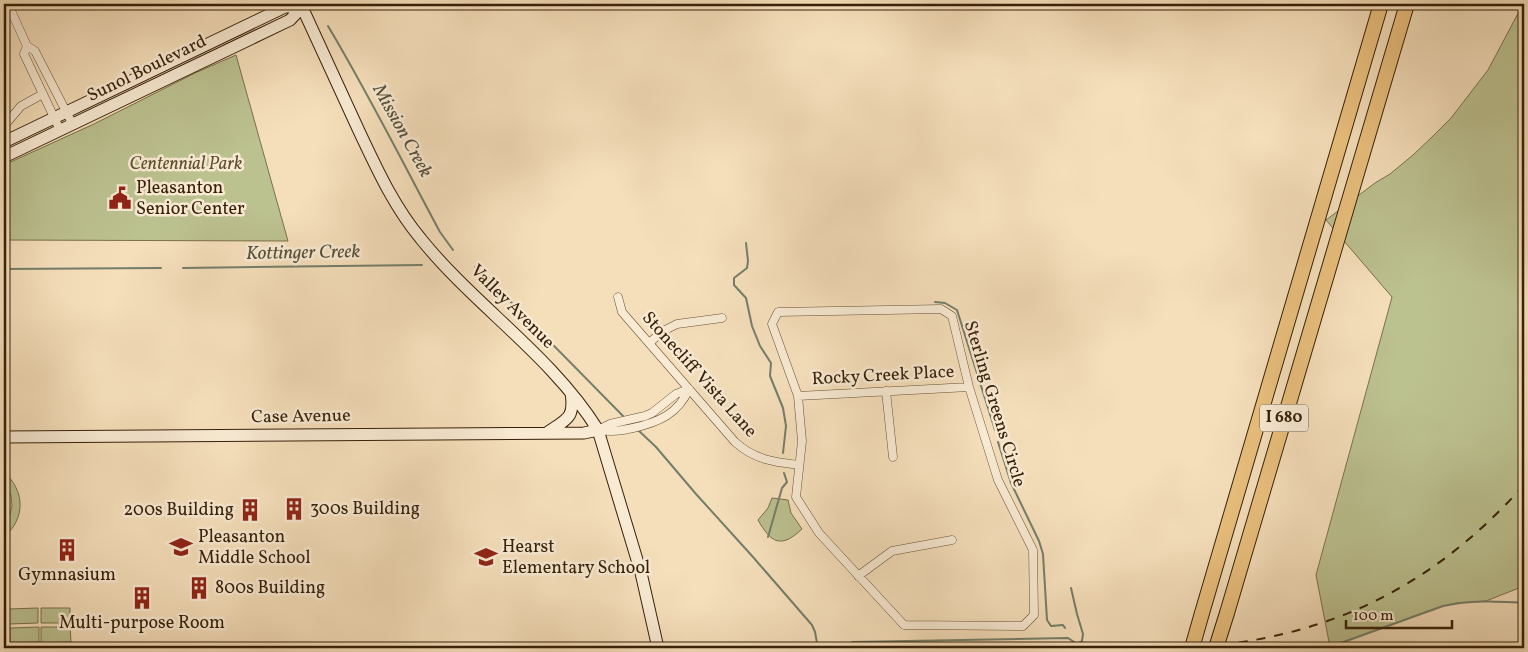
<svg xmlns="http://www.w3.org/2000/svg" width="1528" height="652" viewBox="0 0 1528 652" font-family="Vollkorn,serif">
<rect width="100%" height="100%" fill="#f5dfbb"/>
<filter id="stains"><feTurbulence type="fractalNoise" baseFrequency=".004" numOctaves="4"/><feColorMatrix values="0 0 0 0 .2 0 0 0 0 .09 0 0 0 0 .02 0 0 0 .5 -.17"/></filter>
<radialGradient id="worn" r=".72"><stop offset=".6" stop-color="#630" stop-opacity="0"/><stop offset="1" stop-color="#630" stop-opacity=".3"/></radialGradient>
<!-- green -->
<path fill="#bcc190" stroke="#79704c" d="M1523,4H1524V586L1486,601L1456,603L1443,606L1330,647L1316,575L1392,297L1326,220L1375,183L1390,174L1413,155L1432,137L1451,118L1488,70Z
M236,55L288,241L4,240V165L94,124L195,73Z
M4,472C25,491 26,518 4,537V526L9,518L12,506L11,495L4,483Z
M772,498L788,500L791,513L802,529C781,549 771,543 758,520L768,508Z
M38,608V623L9,624V609Z
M41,608H70V623H41Z
M39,627V642L10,643V628Z
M41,627H70L71,642L41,643Z"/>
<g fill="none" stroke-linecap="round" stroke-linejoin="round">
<!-- stream -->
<path stroke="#747e6b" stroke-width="2" d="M328,26C368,93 403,163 440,232L453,250
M746,243L748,261L747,268L734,278V285L746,298L752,326L760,346L771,363L770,376L783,408L786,426L783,453
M475,267L489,278L498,289L625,418
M183,268L422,265
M4,269L161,268
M935,302L945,303L957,310L995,430
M638,430L656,447L696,494L753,557L812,625L815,632L817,643
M998,442L1011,483L1039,541L1043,554L1047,620L1051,626L1063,625L1065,628
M768,537L782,488L787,482L784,473
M852,642L1068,638L1077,644L1082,641L1083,634L1077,614L1071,588
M1327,648L1443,606C1470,600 1497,601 1524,603"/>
<defs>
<path id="street" d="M8,4L27,46L35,51L73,125
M27,46L24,54L60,130
M4,126L21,106L43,94
M618,297L622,312L735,442C755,460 774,462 799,465
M941,309L952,316L969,387L998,480L1033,550L1034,615L1023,626L904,625L819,533L796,497L802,441L798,396L772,324L778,312Z
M649,343L663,331L677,324L722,318
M886,391L893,457
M798,396L969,387
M598,430C612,432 620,431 633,428C659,422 678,414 689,389
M598,430L610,424L645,416L652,413L676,394L689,389
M858,576L892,551L952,540"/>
<path id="secondary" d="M302,7C321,48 340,89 359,131C377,169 394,207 421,239C475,306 552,356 598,430L641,573L658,648
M4,142L285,7H302
M4,157L290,20L302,7L307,4
M548,432C567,419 575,418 571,393
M4,437L584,433L598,430"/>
<path id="highway" d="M1202,613L1381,4
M1227,613L1407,4"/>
</defs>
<!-- street casing -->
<use href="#street" stroke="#665035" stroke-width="9"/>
<!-- secondary casing -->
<use href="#secondary" stroke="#362008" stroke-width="13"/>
<!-- highway casing -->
<use href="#highway" stroke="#362008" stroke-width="16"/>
<!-- street -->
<use href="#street" stroke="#f8ead3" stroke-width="8"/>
<!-- secondary -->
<use href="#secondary" stroke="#f8ead3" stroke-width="11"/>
<!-- highway -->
<use href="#highway" stroke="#eac07e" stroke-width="14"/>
<!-- rail -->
<path stroke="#362008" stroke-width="2" stroke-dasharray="9 9" stroke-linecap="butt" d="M1185,648C1325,640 1431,589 1524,485"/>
<defs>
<path id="highway-bridge" d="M1192,648L1202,613
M1216,648L1227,613"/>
</defs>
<!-- highway-bridge casing -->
<use href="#highway-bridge" stroke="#362008" stroke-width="16" stroke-linecap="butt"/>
<!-- highway-bridge -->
<use href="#highway-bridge" stroke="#eac07e" stroke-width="14"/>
</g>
<!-- icons -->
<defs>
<symbol id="civic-bare" viewBox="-9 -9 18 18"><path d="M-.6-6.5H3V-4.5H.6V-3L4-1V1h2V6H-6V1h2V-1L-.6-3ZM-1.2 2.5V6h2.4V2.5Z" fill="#8f2418" stroke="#f8ead3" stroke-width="2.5" paint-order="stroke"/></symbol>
<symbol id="building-bare" viewBox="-9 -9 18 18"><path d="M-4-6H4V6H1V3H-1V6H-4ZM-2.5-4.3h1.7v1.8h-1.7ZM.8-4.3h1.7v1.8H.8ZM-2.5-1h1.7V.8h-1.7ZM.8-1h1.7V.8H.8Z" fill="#8f2418" stroke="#f8ead3" stroke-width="2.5" paint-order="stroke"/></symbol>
<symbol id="school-bare" viewBox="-9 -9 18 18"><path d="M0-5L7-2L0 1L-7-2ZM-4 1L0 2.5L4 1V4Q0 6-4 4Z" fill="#8f2418" stroke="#f8ead3" stroke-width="2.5" paint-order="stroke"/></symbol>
</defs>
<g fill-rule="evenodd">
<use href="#civic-bare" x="104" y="182" width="32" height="32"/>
<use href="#building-bare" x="278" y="493" width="32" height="32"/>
<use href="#building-bare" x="234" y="494" width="32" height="32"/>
<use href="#school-bare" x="165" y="531" width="32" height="32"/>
<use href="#building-bare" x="51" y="534" width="32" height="32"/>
<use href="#school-bare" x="470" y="541" width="32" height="32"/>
<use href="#building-bare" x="183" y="572" width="32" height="32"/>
<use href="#building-bare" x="126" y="582" width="32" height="32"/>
</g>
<g text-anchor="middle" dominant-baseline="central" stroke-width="5" stroke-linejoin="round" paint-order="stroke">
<!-- shield labels -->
<rect fill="#f8ead3" stroke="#705d45" stroke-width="1" x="1260" y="404.5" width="48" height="27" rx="4"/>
<g font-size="16" font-weight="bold" fill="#362008">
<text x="1284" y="418">I 680</text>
</g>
<!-- street labels -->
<g font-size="18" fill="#362008" stroke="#f8ead3">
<text transform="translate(147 69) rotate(-26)">Sunol Boulevard</text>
<text transform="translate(512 307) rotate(45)">Valley Avenue</text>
<text transform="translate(699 375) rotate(48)">Stonecliff Vista Lane</text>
<text transform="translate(883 376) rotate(-3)">Rocky Creek Place</text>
<text transform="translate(994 404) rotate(73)">Sterling Greens Circle</text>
<text transform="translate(301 417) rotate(-1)">Case Avenue</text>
</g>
<!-- park labels -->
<g font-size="18" font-style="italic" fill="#5e5031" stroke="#f8ead3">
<text x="186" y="164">Centennial Park</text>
</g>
<!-- poi labels -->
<g font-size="18" fill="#362008" stroke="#f8ead3" text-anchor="start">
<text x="136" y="188">Pleasanton<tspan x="136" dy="21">Senior Center</tspan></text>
<text x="310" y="509">300s Building</text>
<text x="234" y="510" text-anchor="end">200s Building</text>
<text x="198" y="537">Pleasanton<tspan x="198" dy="21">Middle School</tspan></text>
<text x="502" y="547">Hearst<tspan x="502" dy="21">Elementary School</tspan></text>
<text x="67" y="575" text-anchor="middle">Gymnasium</text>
<text x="215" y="588">800s Building</text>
<text x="142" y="623" text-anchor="middle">Multi-purpose Room</text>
</g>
<!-- water labels -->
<g font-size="19" font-style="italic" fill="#554f3a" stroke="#f8ead3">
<text transform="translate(402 131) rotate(61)">Mission Creek</text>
<text transform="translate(303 253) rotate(-1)">Kottinger Creek</text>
</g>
</g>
<!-- margin -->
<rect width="1528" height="652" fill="none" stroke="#f5dfbb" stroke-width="20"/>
<rect x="5" y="5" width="1518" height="642" fill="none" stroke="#362008" stroke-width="2.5"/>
<rect x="10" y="10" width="1508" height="632" fill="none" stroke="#362008"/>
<!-- scale -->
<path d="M1346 620v8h106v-8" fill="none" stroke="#362008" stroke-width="2.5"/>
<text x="1353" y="620" font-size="15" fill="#362008" stroke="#f8ead3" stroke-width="4" paint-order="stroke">100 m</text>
<rect width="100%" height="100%" filter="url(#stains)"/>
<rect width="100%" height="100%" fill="url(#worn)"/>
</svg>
